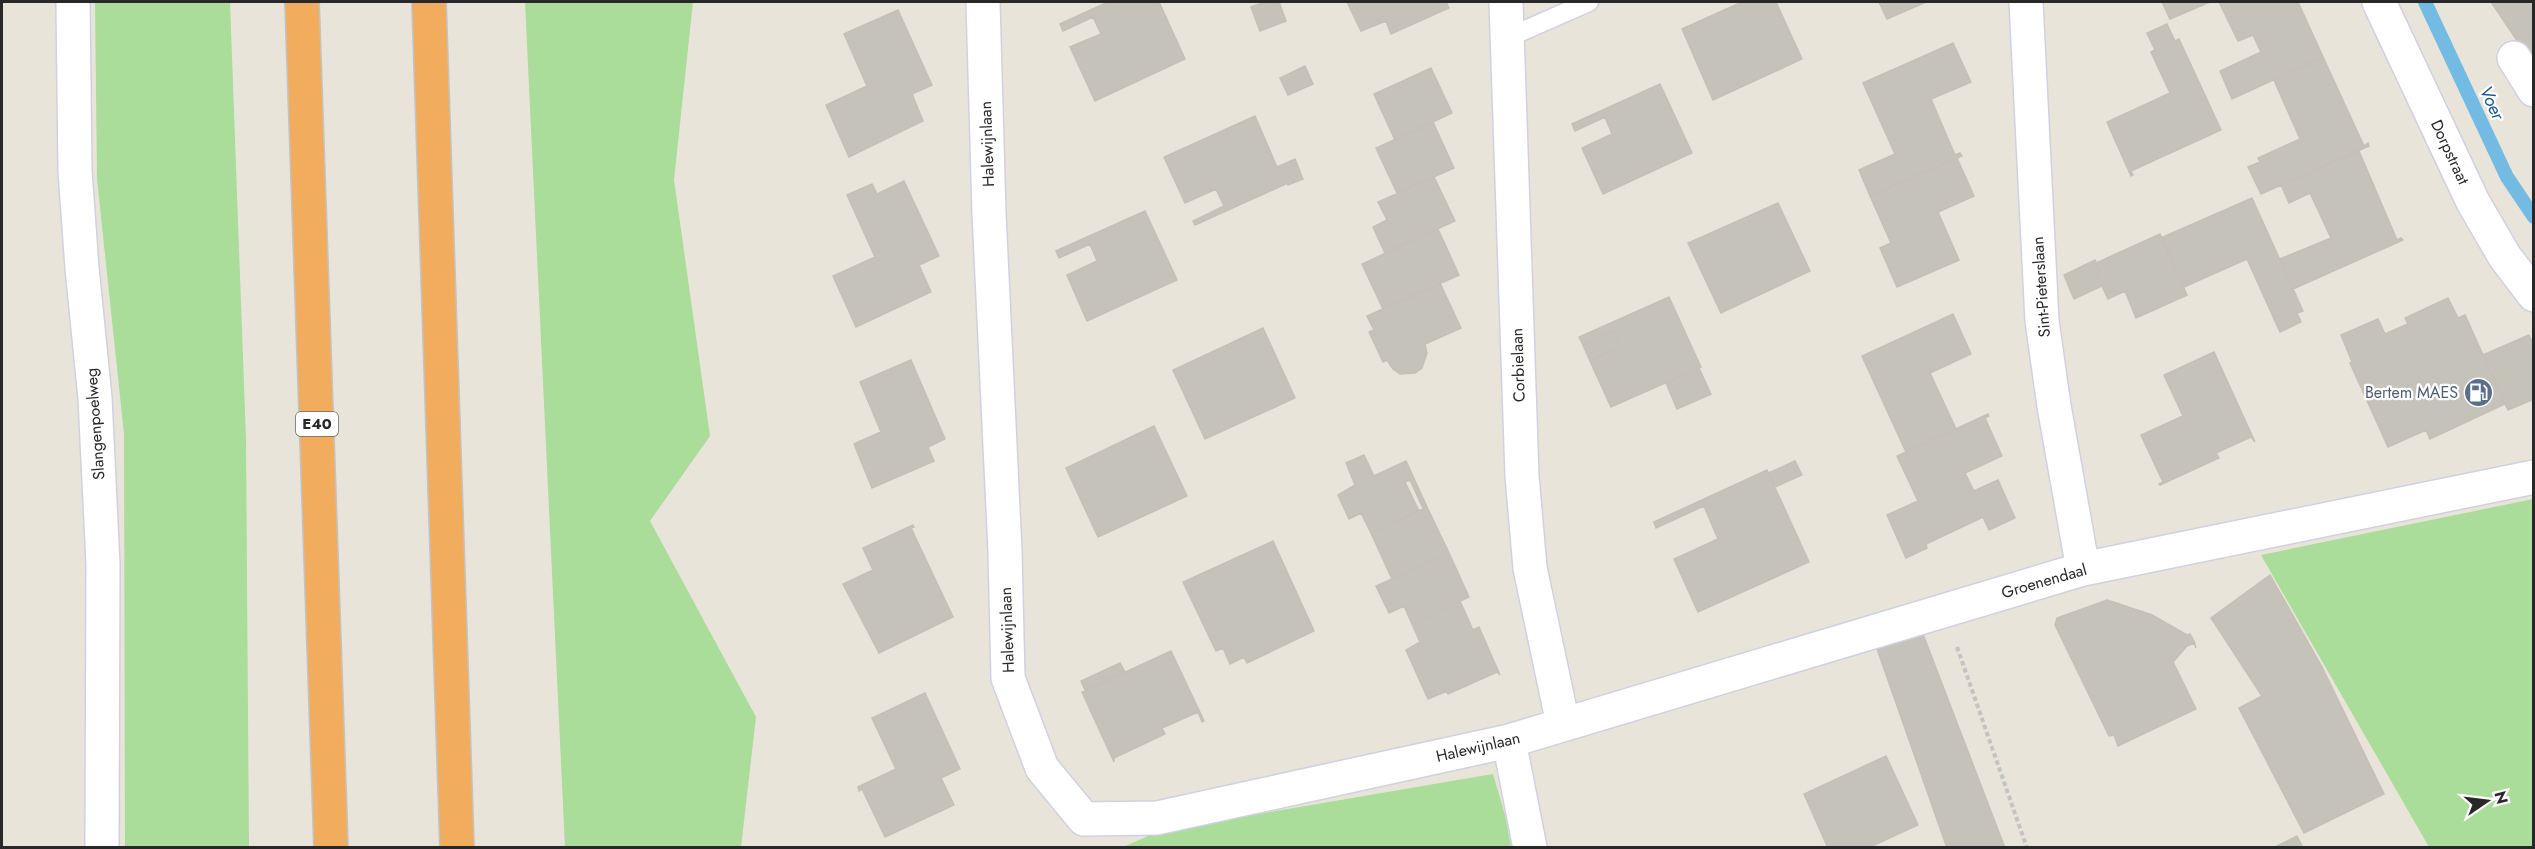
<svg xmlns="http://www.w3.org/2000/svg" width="2535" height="849" viewBox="0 0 2535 849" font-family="Jost,sans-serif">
<rect width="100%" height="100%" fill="#e9e4da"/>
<!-- green -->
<path fill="#aadc9a" d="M95,2H230L246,440L249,847H125L124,434L97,179Z
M525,2H693L674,180L710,436L650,521L756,717L741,847H565Z
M2533,499V847H2429L2261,555Z
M1493,774L1505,815L1511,847L1121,848L1159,831Z"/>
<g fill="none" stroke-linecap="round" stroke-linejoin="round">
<!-- stream -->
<path stroke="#74bbe4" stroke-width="14" d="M2425,2L2507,177L2534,217"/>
</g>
<!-- building -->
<path fill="#c5c2b9" stroke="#c4c0b5" stroke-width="1.5" d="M1108,2H1159L1185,59L1095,101L1070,47L1101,34L1093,17L1063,31L1060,24Z
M1265,2H1279L1286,21L1260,31L1251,7Z
M1347,2H1446L1449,8L1391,34L1386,21L1361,31Z
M1742,2H1776L1802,59L1713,100L1682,29Z
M1879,2H1926L1887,19Z
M2162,2H2210L2170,19Z
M2219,2H2298L2323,57L2232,99L2220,71L2261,52L2253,35L2238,41Z
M2491,2H2534V35L2520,45Z
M898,10L932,85L912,94L923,121L849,157L826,105L867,86L844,34Z
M2167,24L2175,41L2179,39L2221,130L2131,171L2133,175L2131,176L2107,122L2170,93L2151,52L2155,50L2147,33Z
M2534,35V64L2520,45Z
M1953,43L1971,82L1931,99L1955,155L1960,153L1962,156L1870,196L1859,170L1895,154L1863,83Z
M2323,57L2364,146L2368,143L2369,146L2261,194L2248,167L2260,162L2258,158L2300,139L2274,80Z
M1305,66L1313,84L1288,95L1280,78Z
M1431,68L1452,113L1395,140L1374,94Z
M1660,84L1692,153L1603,194L1582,148L1612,134L1605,117L1575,131L1572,124Z
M1255,116L1277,167L1295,159L1303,179L1288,185V183L1195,225L1193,221L1224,206L1216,189L1185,203L1164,157Z
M1433,122L1454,168L1397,193L1376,148Z
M2359,151L2397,240L2401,238L2403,240L2293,289L2280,259L2331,238L2310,193L2289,203L2281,185Z
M1957,158L1974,196L1938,212L1959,260L1897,287L1880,248L1891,243L1870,196Z
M1434,177L1455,221L1385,253L1373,227L1387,220L1378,202Z
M904,181L939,256L919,265L931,292L856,327L833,276L875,257L847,195L872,184L877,194Z
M2252,198L2303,311L2297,313L2301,322L2280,332L2247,259L2184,287L2161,238Z
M1778,203L1810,271L1721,313L1688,243Z
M1145,211L1177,280L1087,321L1067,275L1097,261L1090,244L1059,258L1056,251Z
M1438,229L1459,275L1383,309L1362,264Z
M2160,234L2187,295L2136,318L2125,291L2108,299L2097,275L2101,273L2096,263Z
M2095,260L2101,273L2097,275L2102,286L2074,299L2064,275Z
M1440,283L1461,328L1425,344L1427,353L1422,368L1415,373L1400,374L1393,369L1387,360L1383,362L1369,332L1374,330L1367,316Z
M1669,297L1701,367L1611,407L1590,361L1620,347L1613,331L1583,345L1579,337Z
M2448,298L2458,318L2465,315L2505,404L2430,439L2426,430L2388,447L2350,363L2352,362L2341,335L2378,319L2385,334L2408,324L2405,318Z
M1953,314L1971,354L1930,373L1956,429L1906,452L1862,356Z
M1263,328L1295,398L1205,439L1173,370Z
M1613,331L1620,347L1590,361L1583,345Z
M2529,335L2534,345V399L2508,410L2483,355Z
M2214,352L2255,442L2251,437L2216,453L2219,458L2160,485L2159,484L2163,482L2141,435L2183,416L2164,375Z
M911,360L945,439L928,447L934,461L872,488L854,444L881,432L860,382Z
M1699,368L1711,394L1677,409L1666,383Z
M1988,414L1989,416L1985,418L2002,456L1965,473L1974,491L1998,480L2015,518L1989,530L1983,517L1926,544L1927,548L1906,558L1887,515L1918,501L1897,456Z
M1154,426L1187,496L1098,537L1066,468Z
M1364,455L1374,476L1406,461L1407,463L1403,465L1410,480L1405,482L1419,511L1371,533L1361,513L1349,519L1338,495L1355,485L1346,463Z
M1795,461L1802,475L1775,487L1769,473Z
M1407,463L1427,507L1423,508L1410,480L1403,465Z
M1767,470L1809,562L1698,612L1674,559L1718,539L1704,506L1656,528L1654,522Z
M1427,507L1449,553L1392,579L1371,533Z
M913,525L914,527L911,528L953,617L879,653L843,584L873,570L863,548Z
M1273,541L1314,631L1247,663L1244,657L1230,664L1223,648L1216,651L1183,582Z
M1449,553L1469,597L1412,624L1404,606L1389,613L1376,586Z
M2270,575L2322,667L2384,794L2304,833L2239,708L2262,696L2211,618Z
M2107,600L2152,615L2187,635L2190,634L2194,641L2196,648L2194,643L2187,646L2173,662L2196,709L2118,746L2114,735L2109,736L2055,625L2057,618Z
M1460,601L1473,630L1479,627L1500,675L1497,672L1448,694L1447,691L1428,699L1406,650L1420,642L1412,624Z
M1921,629L2005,848H1947L1876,646Z
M1171,651L1204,721L1202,722L1198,712L1162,728L1165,734L1114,758V762L1082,692Z
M1120,663L1125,672L1085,690L1081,681Z
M925,693L960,769L941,778L954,805L885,837L862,789L859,791L858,787L896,769L872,718Z
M1886,756L1918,825L1868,848H1828L1804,794Z
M2297,836L2303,848H2273Z"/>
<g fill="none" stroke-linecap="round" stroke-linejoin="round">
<defs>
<path id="lane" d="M1507,38L1589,2"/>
<path id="street" d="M73,2L75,171L82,268L95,398L103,564L102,848
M983,2L989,213L1005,551L1008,678L1042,768L1084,819L1157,818L1509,741L2083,569L2534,477
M1506,2L1522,476L1530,568L1563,724
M2026,2L2042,321L2054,406L2083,569
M2514,58L2534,90
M1509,741L1530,848"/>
<path id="secondary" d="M2379,2L2473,202L2505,257L2534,295"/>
<path id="highway" d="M302,2L331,848
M429,2L457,848"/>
</defs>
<!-- lane casing -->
<use href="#lane" stroke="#d0d1e0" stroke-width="21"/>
<!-- street casing -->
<use href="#street" stroke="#d0d1e0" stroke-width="36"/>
<!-- secondary casing -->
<use href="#secondary" stroke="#d0d1e0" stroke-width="36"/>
<!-- highway casing -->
<use href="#highway" stroke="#c3c3c3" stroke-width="36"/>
<!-- path -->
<path stroke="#c3c3c3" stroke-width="4" stroke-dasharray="4.5 3" stroke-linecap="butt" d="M1957,647L2027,848"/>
<!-- lane -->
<use href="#lane" stroke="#fff" stroke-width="18"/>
<!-- street -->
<use href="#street" stroke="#fff" stroke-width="33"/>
<!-- secondary -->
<use href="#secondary" stroke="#fff" stroke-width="33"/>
<!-- highway -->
<use href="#highway" stroke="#f1ad5d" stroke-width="33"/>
</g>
<!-- icons -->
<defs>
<symbol id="fuel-disc" viewBox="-11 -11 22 22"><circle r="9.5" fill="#5c6f8a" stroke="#fff"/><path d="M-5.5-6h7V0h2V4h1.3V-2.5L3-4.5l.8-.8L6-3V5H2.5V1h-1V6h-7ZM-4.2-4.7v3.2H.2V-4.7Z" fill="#fff"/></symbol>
</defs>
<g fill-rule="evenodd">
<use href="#fuel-disc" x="2462" y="376" width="33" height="33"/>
</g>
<g text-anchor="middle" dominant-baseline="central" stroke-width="4.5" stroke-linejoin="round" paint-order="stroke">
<!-- shield labels -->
<rect fill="#fff" stroke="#686868" stroke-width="1.5" x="296" y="412" width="42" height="24" rx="4.5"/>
<g font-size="15" font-weight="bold" fill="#282828">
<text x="317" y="424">E40</text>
</g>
<!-- street labels -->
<g font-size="16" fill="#282828" stroke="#fff">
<text transform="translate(987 144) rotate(-92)">Halewijnlaan</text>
<text transform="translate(2450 152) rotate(65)">Dorpstraat</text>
<text transform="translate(2041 287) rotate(-94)">Sint-Pieterslaan</text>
<text transform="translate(1518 365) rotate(-92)">Corbielaan</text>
<text transform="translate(95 424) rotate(-94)">Slangenpoelweg</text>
<text transform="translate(2044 581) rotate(-16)">Groenendaal</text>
<text transform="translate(1007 630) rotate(-92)">Halewijnlaan</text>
<text transform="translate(1478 747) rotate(-13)">Halewijnlaan</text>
</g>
<!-- service labels -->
<g font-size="16" fill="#4e5e75" stroke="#fff" text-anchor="end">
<text x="2458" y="392">Bertem MAES</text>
</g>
<!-- water labels -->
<g font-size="18" font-style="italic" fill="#17588d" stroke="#fff">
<text transform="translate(2492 103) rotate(65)">Voer</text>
</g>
</g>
<!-- border -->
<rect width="2535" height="849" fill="none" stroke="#282828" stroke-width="6"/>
<!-- north arrow -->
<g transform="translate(2487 801) rotate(76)" stroke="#ffffff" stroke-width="4.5" paint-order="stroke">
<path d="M0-4.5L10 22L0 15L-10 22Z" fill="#282828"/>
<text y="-9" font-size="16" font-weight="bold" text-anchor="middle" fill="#282828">N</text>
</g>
</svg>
